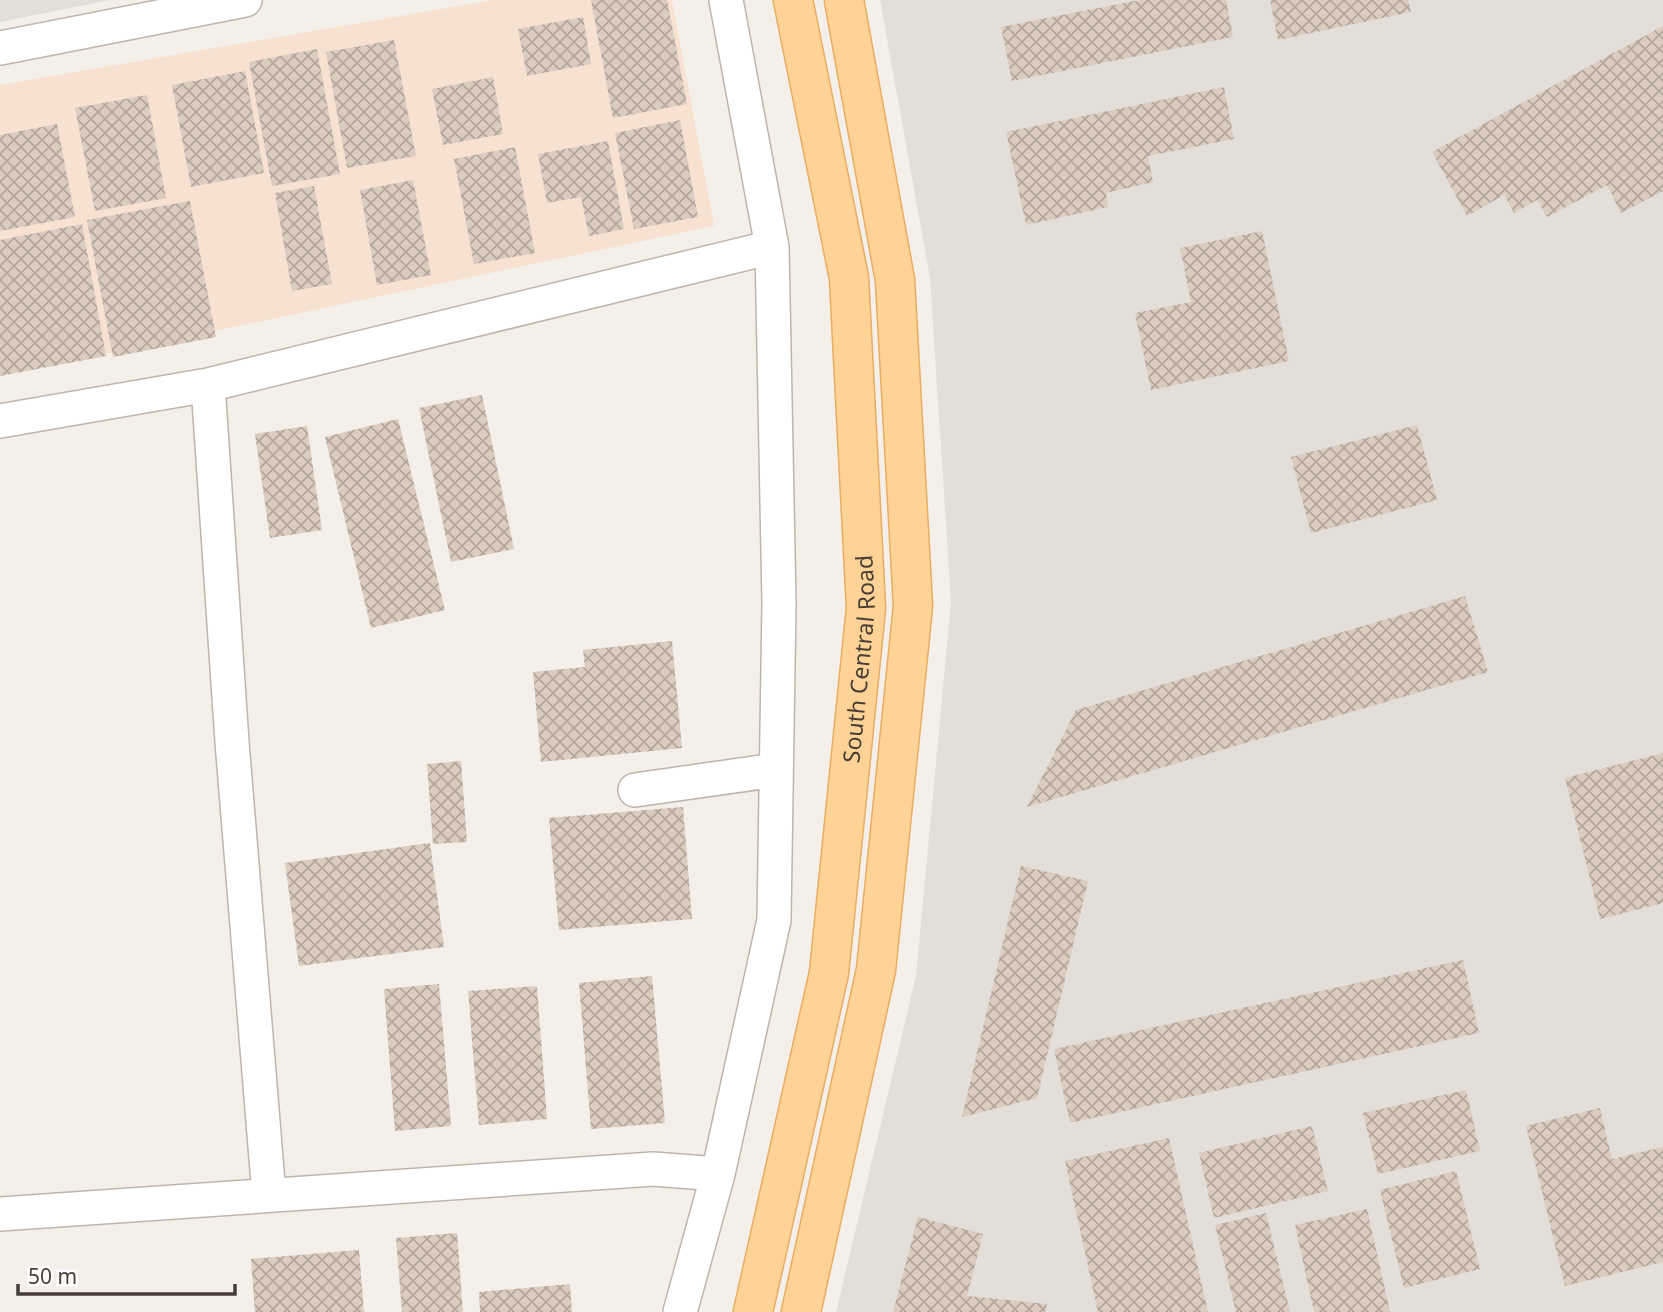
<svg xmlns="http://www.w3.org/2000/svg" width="1663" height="1312" viewBox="0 0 1663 1312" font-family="'Noto Sans',sans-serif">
<defs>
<pattern id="building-cross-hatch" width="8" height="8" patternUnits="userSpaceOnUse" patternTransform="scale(1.75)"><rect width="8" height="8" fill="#daccbf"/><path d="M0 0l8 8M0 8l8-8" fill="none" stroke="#b3a79c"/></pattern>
</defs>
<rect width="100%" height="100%" fill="#f4efe8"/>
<!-- commercial -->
<path fill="#f7e2d2" d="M493,0H672L714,226L0,376V85Z"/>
<!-- industrial -->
<path fill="#e4ded9" d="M0,0H110L0,22Z
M880,0H1663V1312H836L916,976L951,602L930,278Z"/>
<!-- building -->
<path fill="url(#building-cross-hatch)" d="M591,0H667L687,104L613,118Z
M1140,0H1226L1233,37L1012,81L1001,27Z
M1270,0H1408L1411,12L1278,40Z
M583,17L591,64L527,76L518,29Z
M1663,26V191L1621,213L1607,185L1547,217L1537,200L1514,213L1504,195L1467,216L1432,152Z
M394,40L416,156L347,168L326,52Z
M317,49L340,174L272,186L249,62Z
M245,71L264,173L191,187L172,85Z
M493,77L503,134L443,145L432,89Z
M1224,87L1234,139L1148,156L1153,182L1106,193L1108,207L1026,225L1006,132Z
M147,95L166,198L95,211L75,108Z
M680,120L698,217L634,229L615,133Z
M57,124L75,217L0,231V135Z
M608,141L624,229L589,236L581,197L547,203L538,154Z
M515,147L535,253L474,264L454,159Z
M413,180L431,275L377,285L360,190Z
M314,186L332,284L292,291L275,193Z
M190,201L216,337L113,357L87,220Z
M82,224L106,356L0,376V240Z
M1262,231L1289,361L1151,390L1135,313L1191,302L1180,248Z
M482,395L514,549L451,562L419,408Z
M398,419L445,610L371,628L325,437Z
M1417,425L1437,500L1311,533L1291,457Z
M307,426L322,530L270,538L255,434Z
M1465,596L1488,672L1027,807L1076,710Z
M672,641L682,748L541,762L533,672L585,667L583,650Z
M1663,753V903L1600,919L1565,778Z
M461,761L467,842L433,844L427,764Z
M683,807L692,919L559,930L549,818Z
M430,843L444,947L299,966L285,863Z
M1021,866L1088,881L1037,1098L962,1117Z
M1463,960L1479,1033L1070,1123L1054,1049Z
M652,976L665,1123L591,1129L579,983Z
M439,984L451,1126L395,1131L384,989Z
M537,986L547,1119L479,1125L468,991Z
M1466,1090L1480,1151L1378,1174L1363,1113Z
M1600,1108L1612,1159L1663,1147V1262L1565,1286L1526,1126Z
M1312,1126L1328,1191L1214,1218L1199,1153Z
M1169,1138L1208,1312H1098L1065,1161Z
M1456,1171L1480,1269L1404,1288L1380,1190Z
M1367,1209L1390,1312H1314L1295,1225Z
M1266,1213L1290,1312H1236L1215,1225Z
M918,1217L983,1234L967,1296L1047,1304L1045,1312H893Z
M457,1233L463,1312H402L396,1238Z
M359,1250L364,1312H255L251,1259Z
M570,1284L572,1312H480L479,1292Z"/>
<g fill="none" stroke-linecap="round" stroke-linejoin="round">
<defs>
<path id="minor" d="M726,0L772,247
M0,48L245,0
M208,385L232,742L269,1195
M0,421L208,385L772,247L779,603L774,920L718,1174L680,1312
M635,790L776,770
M0,1214L653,1169L718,1174"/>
<g id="major">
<path id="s1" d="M753,1312L829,973L866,608L849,278L793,0"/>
<path d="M801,1312L876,970L913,606L895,280L844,0"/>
</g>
</defs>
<!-- minor casing -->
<use href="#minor" stroke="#c0b5aa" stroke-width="36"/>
<!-- major casing -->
<use href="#major" stroke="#e8ad62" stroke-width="41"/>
<!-- minor -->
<use href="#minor" stroke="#fff" stroke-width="33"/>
<!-- major -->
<use href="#major" stroke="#ffd396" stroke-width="38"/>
</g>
<g text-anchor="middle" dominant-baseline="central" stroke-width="7" stroke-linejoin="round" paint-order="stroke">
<!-- street labels -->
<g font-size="23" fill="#483e36" stroke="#fff">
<text stroke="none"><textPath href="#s1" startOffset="663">South Central Road</textPath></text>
</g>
</g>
<!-- scale -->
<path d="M18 1284v10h217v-10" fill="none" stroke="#483e36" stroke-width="3.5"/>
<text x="28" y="1284" font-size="21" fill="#483e36" stroke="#ffffff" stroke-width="5" paint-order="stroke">50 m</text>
</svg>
